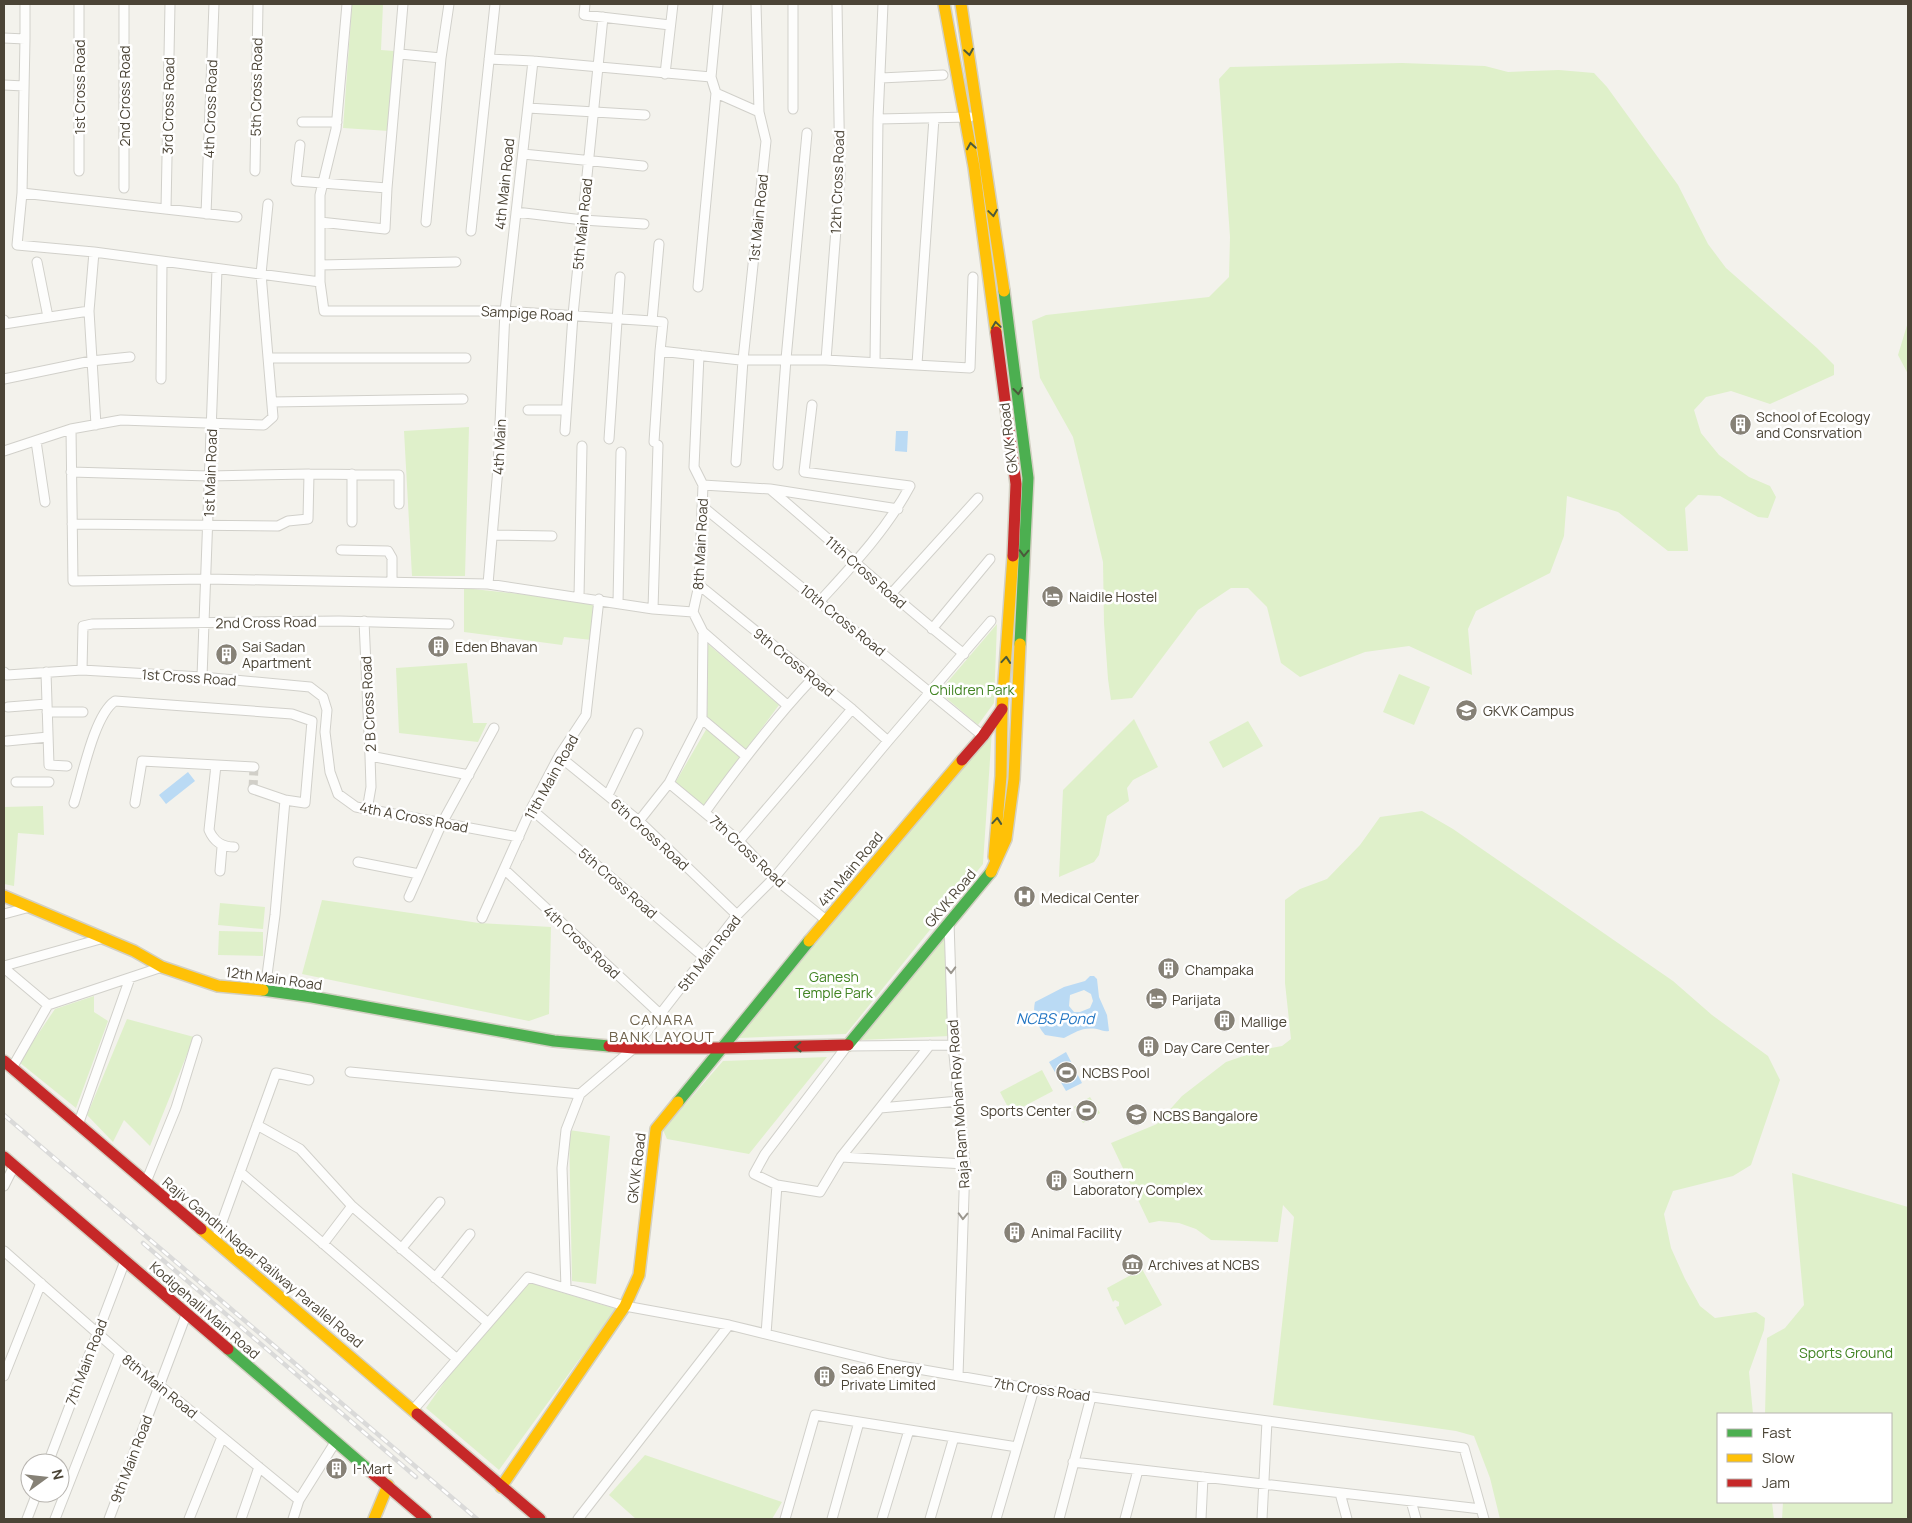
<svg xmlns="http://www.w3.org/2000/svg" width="1912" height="1523" viewBox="0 0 1912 1523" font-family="Manrope,sans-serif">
<rect width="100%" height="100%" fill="#f3f2ec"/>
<!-- green -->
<path fill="#dff0ca" d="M352,4H383L381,50L394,51L389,131L343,128Z
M1402,63L1485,66L1508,72L1559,70L1594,73L1607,87L1678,185L1708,244L1726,268L1817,348L1834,365V375L1770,404L1731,391L1706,397L1694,410L1701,433L1719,455L1749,477L1770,486L1776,497L1768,518L1758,517L1720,496L1698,495L1685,508L1688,551H1668L1618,512L1567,496L1564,536L1550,573L1476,611L1468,629L1472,675L1409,646L1365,652L1300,677L1281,663L1267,607L1248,588H1231L1198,610L1132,698L1111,700L1108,679L1104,623L1103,562L1073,437L1040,378L1032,321L1046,315L1209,297L1229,277L1230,237L1219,79L1230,67Z
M1908,322V374L1898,355Z
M469,427L465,576H412L404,431Z
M464,588L593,602L592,640L564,637L562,645L464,632Z
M997,624L994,703L978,725L939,692Z
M708,644L779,705L704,806L675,783L707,728Z
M467,663L473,723H487L478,742L399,733L396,668Z
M1399,674L1430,687L1414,725L1383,712Z
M1134,719L1158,767L1133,780L1127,788L1129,801L1107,816L1099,855L1094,862L1059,877L1063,790Z
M1248,721L1263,746L1223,768L1209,742Z
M992,730L983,864L846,1034L738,1038Z
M43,806L44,835L18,833L14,886L4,884V807Z
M1422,811L1453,829L1673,981L1712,1015L1768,1056L1780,1080L1751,1165L1733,1176L1673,1191L1664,1214L1671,1248L1685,1279L1700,1306L1715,1318L1756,1312L1765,1318L1764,1330L1749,1372L1753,1414H1718V1502H1772L1774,1519H1500L1490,1478L1474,1436L1456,1431L1273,1405L1294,1217L1283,1205L1278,1242L1211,1240L1196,1229L1179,1223L1159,1221L1149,1223L1111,1143L1157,1124L1182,1096L1226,1062L1261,1050L1282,1046L1291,1039L1285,983V900L1300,889L1327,879L1360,845L1380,817Z
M322,900L479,923L551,927L549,1014L529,1021L302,974Z
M220,903L265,907L263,929L218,925Z
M219,931L263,932V956L218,955Z
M948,938L950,1036L860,1040L942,939Z
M94,996V1012L108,1021L76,1108L19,1062L55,1009Z
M127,1019L194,1037L150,1146L124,1120L113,1142L87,1115Z
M827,1057L749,1154L667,1139L663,1130L723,1061Z
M1042,1070L1053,1091L1011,1113L1000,1092Z
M1090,1097L1100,1113L1083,1123L1074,1107Z
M569,1130L610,1136L596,1284L572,1281Z
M1792,1173L1908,1207V1519H1782L1783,1502H1891V1414H1765L1767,1338L1785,1328L1804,1305Z
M1142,1269L1162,1305L1125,1325L1116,1307L1119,1306V1302L1115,1300L1113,1302L1107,1288Z
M528,1282L616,1309L499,1470L426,1408L448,1377Z
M645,1455L782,1502L772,1519H636L609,1495Z"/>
<!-- water -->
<path fill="#badaf4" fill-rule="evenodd" d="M896,431H908L907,452L895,451Z
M188,772L195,781L166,804L159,795Z
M1090,976H1094L1097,979L1099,997L1107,1015L1109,1031C1104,1032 1102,1030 1097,1029C1081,1027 1077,1032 1064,1038L1045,1035C1037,1025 1032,1015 1035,1002L1064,987L1085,981ZM1084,990L1091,994L1093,1001L1090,1008L1080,1012H1074L1069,1006L1070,995Z
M1066,1052L1082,1083L1066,1091L1049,1062Z"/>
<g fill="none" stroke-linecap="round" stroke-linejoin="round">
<!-- street-tunnel -->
<path stroke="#d1cfc8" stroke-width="9" stroke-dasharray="9 4.5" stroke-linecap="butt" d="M253,789L254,767"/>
<defs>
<path id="street" d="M347,4L336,129L320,195V282L324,311H505L652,321L663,322L660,351L740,360H826L970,368L973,277
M585,4L584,15L670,25
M718,4L711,77L716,93L759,112L766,141L743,360L736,462
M756,4L759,112
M793,4V109
M4,38L25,39L22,193L17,245L94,252L320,282
M25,39V4
M400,54L441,58
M489,59L533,61L711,77
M665,74L673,4
M881,78L943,75
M4,85L24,86
M528,108L645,115
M878,119L970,117
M302,122H337
M300,145L296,181L387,188L403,4
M523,154L643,166
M79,171V4
M255,171L258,4
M124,188V4
M22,193L237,217
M166,209L170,4
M516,212L583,220L644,224
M206,214L214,4
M320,222L385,229L387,188
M426,222L441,58L449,4
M471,231L495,4
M94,252L89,311L96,425
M37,262L48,317
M320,265L456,262
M698,287L716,93
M4,320V324L89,311
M652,321L659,244
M699,355L694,467L703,485L770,489L898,509
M268,358H466
M826,360L840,177L837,4
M875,362L878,119L883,4
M917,364L934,118
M4,379L91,361L130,357
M161,379L162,262
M272,402L463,399
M812,405L804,472L910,486C887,529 853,565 820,601
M528,410H566
M71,429L73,581L206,579L488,584L653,609L693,612
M565,431L573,315L603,17
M609,439L620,277
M36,441L45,502
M654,442L660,351
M4,451L71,429L121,420L264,425L273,417L261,274L268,204
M778,465L786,359L807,133
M71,472L209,476L309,474L399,475V504
M770,489C835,544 897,601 964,654
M702,506L983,736
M352,522V474
M72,524L278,526L288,521L308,519L309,474
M493,535L552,536
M341,550L388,551L392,558V582
M488,584L498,468L505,311L533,61
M699,585L852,709L888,741
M891,594L978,498
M579,597L582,446
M618,603L621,452
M653,609L658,445
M364,621L370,756L371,787L367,810
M449,624L339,621L92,624L83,626L82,670L202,677L310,687L323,697L327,710L325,732L330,772L338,794L356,807L519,837
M932,629L990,559
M703,632L787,705
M4,672L7,675L82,670
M46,672L49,765L67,766
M202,677L217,269
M8,707L47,704
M47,712H83
M702,719L746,756
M7,741L48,737
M370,756L469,775
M559,756L639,821L737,915
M216,765L209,830C214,842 222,847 234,847
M16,782H49
M669,783L739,841L774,878L826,920
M253,789L285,800
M608,795L638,733
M74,803C82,778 94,715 115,701L292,714L312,721L305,803L285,800L275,915L265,990
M135,803L142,761L254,767
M531,809L705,958
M705,812C739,765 773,720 813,678
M639,821L669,783L702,719L703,632L693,612L699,585L703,485
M739,841L852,709
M358,862L419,874
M505,870L660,1014
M220,871L222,847
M409,897L442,823L494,728
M4,914L30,907
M482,918L531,809L559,756L586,715L599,599
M949,922L953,1045L965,1164L958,1376
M4,966L104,938
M4,968L48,1005
M930,1045L841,1157L820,1192L777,1185L754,1174L765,1154L847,1046L953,1045
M12,1068L48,1005L162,967
M350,1072L580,1094L634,1048L737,915L774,878L888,741L991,621
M880,1108L959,1101
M78,1125L130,978
M257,1125L300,1149L352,1206
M841,1157L965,1164
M240,1172L457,1359
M146,1182L176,1108L197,1040
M4,1186L14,1166
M215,1241L276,1073L309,1080
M323,1244L352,1206L488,1323
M401,1249L440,1202
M4,1251L120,1353
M435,1278L470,1234
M566,1288L562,1168L566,1130L580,1094
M766,1334L777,1185
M4,1376L41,1283
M413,1410L528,1277L625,1306L729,1325L889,1364L1034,1389L1464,1448L1484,1519
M1073,1462L1481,1509
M48,1463L125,1261
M1340,1493L1347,1519
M299,1500L336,1441
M1411,1501L1416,1519
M27,1519L37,1493
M55,1519L120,1353L299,1500L293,1519
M109,1519L186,1315
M189,1519L222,1437
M241,1519L259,1467
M578,1519L729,1325
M785,1519L815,1415L1017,1447
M832,1519L859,1422
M882,1519L909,1430
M930,1519L954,1437
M996,1519L1034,1389
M1059,1519L1091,1397
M1125,1519L1138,1470
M1201,1519L1203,1477
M1262,1519L1267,1421"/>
<path id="fast" d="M1004,291L1028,478L1020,644
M263,990L312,997L554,1041L609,1046
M848,1045L991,872
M678,1102L809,941
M228,1349L371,1472"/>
<path id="slow" d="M944,4L974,167L996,332
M961,4L1004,291
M994,857L1001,776L1002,709L1013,556
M991,872L1006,839L1014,779L1020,644
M4,896L134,951L162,967L218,986L263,990
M809,941L962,760
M201,1229L417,1414
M501,1487L625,1306L639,1275L656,1129L678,1102
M374,1519L388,1485"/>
<path id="jam" d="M996,332L1016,484L1013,556
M962,760L983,736L1002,709
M609,1046L634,1048H722L848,1045
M4,1061L201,1229
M4,1157L228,1349
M417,1414L540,1519
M371,1472L426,1519"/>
</defs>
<!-- street casing -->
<use href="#street" stroke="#d1d0ca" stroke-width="11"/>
<!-- fast casing -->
<use href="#fast" stroke="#d3d0c3" stroke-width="14"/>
<!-- slow casing -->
<use href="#slow" stroke="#d3d0c3" stroke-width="14"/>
<!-- jam casing -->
<use href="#jam" stroke="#d3d0c3" stroke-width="14"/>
<!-- street -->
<use href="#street" stroke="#fdfdfc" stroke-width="9"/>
<!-- fast -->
<use href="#fast" stroke="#4caf50" stroke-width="11"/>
<!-- slow -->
<use href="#slow" stroke="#ffc107" stroke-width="11"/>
<!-- jam -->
<use href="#jam" stroke="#c62828" stroke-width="11"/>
<defs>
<path id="rail" d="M4,1115L477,1519
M143,1243L416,1477"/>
</defs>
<!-- rail casing -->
<use href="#rail" stroke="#dadad9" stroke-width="4.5"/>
<!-- rail -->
<use href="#rail" stroke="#fff" stroke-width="2.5" stroke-dasharray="8" stroke-linecap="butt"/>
</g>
<!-- one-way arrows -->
<defs><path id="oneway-chevron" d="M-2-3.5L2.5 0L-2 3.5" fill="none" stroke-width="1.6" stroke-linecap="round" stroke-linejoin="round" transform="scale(1.25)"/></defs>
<g stroke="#4b593b">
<use href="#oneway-chevron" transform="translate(969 52) rotate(81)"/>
<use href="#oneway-chevron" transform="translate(971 146) rotate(-99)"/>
<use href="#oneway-chevron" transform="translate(993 213) rotate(82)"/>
<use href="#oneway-chevron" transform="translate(996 325) rotate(-98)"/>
<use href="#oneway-chevron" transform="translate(1018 391) rotate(83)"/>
<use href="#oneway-chevron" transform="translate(1024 553) rotate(92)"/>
<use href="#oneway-chevron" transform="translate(1006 660) rotate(-85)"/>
<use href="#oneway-chevron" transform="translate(997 821) rotate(-85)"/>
<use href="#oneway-chevron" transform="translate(798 1047) rotate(179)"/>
</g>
<g stroke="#9b978f">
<use href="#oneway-chevron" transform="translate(951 970) rotate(89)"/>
<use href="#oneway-chevron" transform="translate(963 1216) rotate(92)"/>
</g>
<!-- icons -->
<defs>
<symbol id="building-disc" viewBox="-11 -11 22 22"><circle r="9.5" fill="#868176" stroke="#fff"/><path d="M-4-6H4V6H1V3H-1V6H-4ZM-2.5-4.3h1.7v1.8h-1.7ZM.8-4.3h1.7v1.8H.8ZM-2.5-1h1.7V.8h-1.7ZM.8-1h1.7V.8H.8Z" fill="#fff"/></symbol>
<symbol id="hotel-disc" viewBox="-11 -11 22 22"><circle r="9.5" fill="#868176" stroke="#fff"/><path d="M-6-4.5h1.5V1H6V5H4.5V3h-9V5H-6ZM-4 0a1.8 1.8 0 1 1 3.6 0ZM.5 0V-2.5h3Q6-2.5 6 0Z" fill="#fff"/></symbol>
<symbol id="university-disc" viewBox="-11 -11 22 22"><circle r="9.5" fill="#868176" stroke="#fff"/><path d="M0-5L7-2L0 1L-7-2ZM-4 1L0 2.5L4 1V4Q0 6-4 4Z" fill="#fff"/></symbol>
<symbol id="hospital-disc" viewBox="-11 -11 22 22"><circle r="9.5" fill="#868176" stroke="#fff"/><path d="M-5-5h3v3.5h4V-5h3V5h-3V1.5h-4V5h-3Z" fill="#fff"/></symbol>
<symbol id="stadium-disc" viewBox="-11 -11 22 22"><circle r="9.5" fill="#868176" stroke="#fff"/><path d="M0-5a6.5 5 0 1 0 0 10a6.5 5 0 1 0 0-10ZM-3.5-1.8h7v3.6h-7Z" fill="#fff"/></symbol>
<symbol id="museum-disc" viewBox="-11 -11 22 22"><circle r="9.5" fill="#868176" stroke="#fff"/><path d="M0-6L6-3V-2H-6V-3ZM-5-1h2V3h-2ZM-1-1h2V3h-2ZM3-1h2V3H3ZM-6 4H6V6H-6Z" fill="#fff"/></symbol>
</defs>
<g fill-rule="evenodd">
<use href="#building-disc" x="1728" y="412" width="25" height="25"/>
<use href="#hotel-disc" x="1040" y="584" width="25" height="25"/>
<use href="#building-disc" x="426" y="634" width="25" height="25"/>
<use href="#building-disc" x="214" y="642" width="25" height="25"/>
<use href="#university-disc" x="1454" y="698" width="25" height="25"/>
<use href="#hospital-disc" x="1012" y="884" width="25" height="25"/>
<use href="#building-disc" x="1156" y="956" width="25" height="25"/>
<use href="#hotel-disc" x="1144" y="986" width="25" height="25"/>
<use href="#building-disc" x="1212" y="1008" width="25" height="25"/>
<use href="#building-disc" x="1136" y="1034" width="25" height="25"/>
<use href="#stadium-disc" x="1054" y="1060" width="25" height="25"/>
<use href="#stadium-disc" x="1074" y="1098" width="25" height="25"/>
<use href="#university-disc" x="1124" y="1102" width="25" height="25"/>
<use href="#building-disc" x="1044" y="1168" width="25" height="25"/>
<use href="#building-disc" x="1002" y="1220" width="25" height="25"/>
<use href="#museum-disc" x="1120" y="1252" width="25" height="25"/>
<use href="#building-disc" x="812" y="1364" width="25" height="25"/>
<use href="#building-disc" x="324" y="1456" width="25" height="25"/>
</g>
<g text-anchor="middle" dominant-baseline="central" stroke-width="5" stroke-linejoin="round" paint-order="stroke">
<!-- street labels -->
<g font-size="14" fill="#4b4436" stroke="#fff">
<text transform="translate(79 87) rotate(-90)">1st Cross Road</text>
<text transform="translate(256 87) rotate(-89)">5th Cross Road</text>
<text transform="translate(124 96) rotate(-90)">2nd Cross Road</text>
<text transform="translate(168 106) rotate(-89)">3rd Cross Road</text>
<text transform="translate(210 109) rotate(-88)">4th Cross Road</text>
<text transform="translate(837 182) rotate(-88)">12th Cross Road</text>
<text transform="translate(504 184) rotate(-84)">4th Main Road</text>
<text transform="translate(758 218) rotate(-84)">1st Main Road</text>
<text transform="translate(582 224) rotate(-84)">5th Main Road</text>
<text transform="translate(527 313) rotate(3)">Sampige Road</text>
<text transform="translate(1008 438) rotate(-97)">GKVK Road</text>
<text transform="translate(499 447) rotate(-87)">4th Main</text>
<text transform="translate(210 473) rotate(-88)">1st Main Road</text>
<text transform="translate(700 544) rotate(-87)">8th Main Road</text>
<text transform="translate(866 572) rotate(41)">11th Cross Road</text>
<text transform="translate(843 620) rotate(39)">10th Cross Road</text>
<text transform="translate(266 622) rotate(-1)">2nd Cross Road</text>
<text transform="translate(794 662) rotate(39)">9th Cross Road</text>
<text transform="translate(189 677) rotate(4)">1st Cross Road</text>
<text transform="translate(368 704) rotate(-93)">2 B Cross Road</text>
<text transform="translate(551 777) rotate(-61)">11th Main Road</text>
<text transform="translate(414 817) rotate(11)">4th A Cross Road</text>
<text transform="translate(650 834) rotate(42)">6th Cross Road</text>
<text transform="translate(748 851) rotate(43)">7th Cross Road</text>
<text transform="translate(850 869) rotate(-50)">4th Main Road</text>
<text transform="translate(618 883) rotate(41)">5th Cross Road</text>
<text transform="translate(950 898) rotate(-50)">GKVK Road</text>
<text transform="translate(582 942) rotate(43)">4th Cross Road</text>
<text transform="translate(709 953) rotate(-52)">5th Main Road</text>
<text transform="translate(274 978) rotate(8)">12th Main Road</text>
<text transform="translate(958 1104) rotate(-94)">Raja Ram Mohan Roy Road</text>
<text transform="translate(636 1168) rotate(-83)">GKVK Road</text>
<text transform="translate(263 1262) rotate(40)">Rajiv Gandhi Nagar Railway Parallel Road</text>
<text transform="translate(205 1310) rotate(41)">Kodigehalli Main Road</text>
<text transform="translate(86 1362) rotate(-69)">7th Main Road</text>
<text transform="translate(160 1386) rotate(39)">8th Main Road</text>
<text transform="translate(1042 1389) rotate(8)">7th Cross Road</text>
<text transform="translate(131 1459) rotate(-69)">9th Main Road</text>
</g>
<!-- poi labels -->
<g font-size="14" fill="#4b4436" stroke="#fff" text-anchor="start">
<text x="1756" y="416">School of Ecology<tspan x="1756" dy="16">and Consrvation</tspan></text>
<text x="1069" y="596">Naidile Hostel</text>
<text x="242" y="646">Sai Sadan<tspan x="242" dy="16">Apartment</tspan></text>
<text x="455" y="646">Eden Bhavan</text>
<text x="1483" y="710">GKVK Campus</text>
<text x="1041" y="897">Medical Center</text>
<text x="1185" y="969">Champaka</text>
<text x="1172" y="999">Parijata</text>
<text x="1241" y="1021">Mallige</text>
<text x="1164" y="1047">Day Care Center</text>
<text x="1082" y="1072">NCBS Pool</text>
<text x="1071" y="1110" text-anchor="end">Sports Center</text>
<text x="1153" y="1115">NCBS Bangalore</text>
<text x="1073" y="1173">Southern<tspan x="1073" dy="16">Laboratory Complex</tspan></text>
<text x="1031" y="1232">Animal Facility</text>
<text x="1148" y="1264">Archives at NCBS</text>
<text x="841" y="1368">Sea6 Energy<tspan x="841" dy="16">Private Limited</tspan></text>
<text x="353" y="1468">I-Mart</text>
</g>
<!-- park labels -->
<g font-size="14" fill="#428423" stroke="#fff">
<text x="972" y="689">Children Park</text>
<text x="834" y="976">Ganesh<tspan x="834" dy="16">Temple Park</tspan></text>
<text x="1846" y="1352">Sports Ground</text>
</g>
<!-- water labels -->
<g font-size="15" font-style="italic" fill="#2376c3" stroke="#fff">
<text x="1055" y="1018">NCBS Pond</text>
</g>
<!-- neighbourhood labels -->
<g font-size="15" letter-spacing="1" fill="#6f634d" stroke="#fff">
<text x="662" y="1019">CANARA<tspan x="662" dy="17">BANK LAYOUT</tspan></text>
</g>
</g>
<!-- border -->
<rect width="1912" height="1523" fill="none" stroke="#4b4436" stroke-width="10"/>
<!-- legend -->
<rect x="1717" y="1413" width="175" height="90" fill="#ffffff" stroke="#b7b4af"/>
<rect x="1727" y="1429" width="25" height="8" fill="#4caf50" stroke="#b7b4af"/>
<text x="1762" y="1438" font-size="15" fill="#4b4436">Fast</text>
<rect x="1727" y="1454" width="25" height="8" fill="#ffc107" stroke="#b7b4af"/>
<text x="1762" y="1463" font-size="15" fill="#4b4436">Slow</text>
<rect x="1727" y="1479" width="25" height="8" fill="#c62828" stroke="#b7b4af"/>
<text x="1762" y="1488" font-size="15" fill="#4b4436">Jam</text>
<!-- north arrow -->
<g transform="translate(45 1478) rotate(75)"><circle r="24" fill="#ffffff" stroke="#b7b4af"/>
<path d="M0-4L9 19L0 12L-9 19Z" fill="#868176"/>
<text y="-8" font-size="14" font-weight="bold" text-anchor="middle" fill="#4b4436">N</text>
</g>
</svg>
